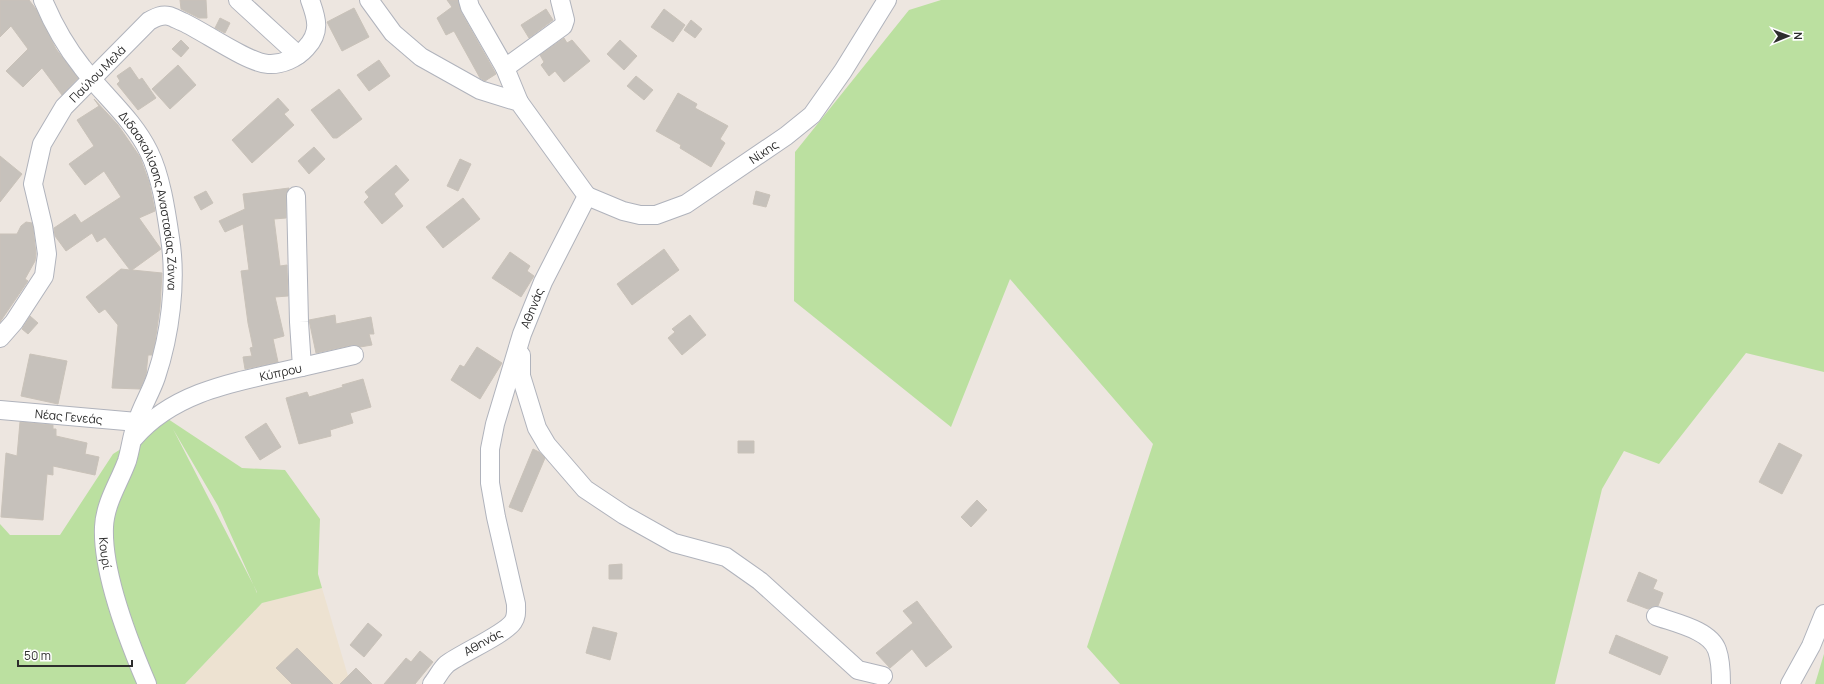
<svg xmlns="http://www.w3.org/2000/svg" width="1824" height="684" viewBox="0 0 1824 684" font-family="Manrope,sans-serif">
<rect width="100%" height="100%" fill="#ede6e0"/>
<!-- education -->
<path fill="#ede2d1" d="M322,588L348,676L346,678L351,684H185L262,603Z"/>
<!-- green -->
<path fill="#bbe0a0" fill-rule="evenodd" d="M941,0H1824V372L1746,353L1659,464L1624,451L1602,489L1555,684H1120L1087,647L1153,444L1010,279L951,427L794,301L795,152L909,10Z
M168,419L242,468L285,470L320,519L318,574L322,588L262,603L185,684H0V524L10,535H60L113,454ZM173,429L218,506L257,593V592Z
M1824,654V684H1815Z"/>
<!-- building -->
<path fill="#c6c1bb" stroke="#c9c2b9" d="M0,0H29L36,9L56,49L78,78L62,95L42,68L23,87L6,71L28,49L11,26L0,37Z
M180,0H206L207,18H199L181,9Z
M447,0H458L461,12L496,74L485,81L480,78L454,31L446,35L437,18L452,7Z
M354,8L369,37L342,51L327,22Z
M546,9L553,20L529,38L521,25Z
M664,9L685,25L673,42L651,27Z
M220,18L230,23L225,33L215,28Z
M691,20L702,29L695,38L684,30Z
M564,38L567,43L572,40L590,61L564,82L555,71L549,76L541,65L544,62L540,55Z
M181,40L189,48L181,57L172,49Z
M620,40L637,56L624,70L607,54Z
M379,60L390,76L369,91L357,75Z
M178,65L196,85L170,109L152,89Z
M130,67L139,80L142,78L156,98L138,110L117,84L120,81L117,76Z
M636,76L653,90L644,100L627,86Z
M339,89L362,119L337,138H333L311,110Z
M678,93L697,104L695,108L728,126L720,139L725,143L711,167L680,148L681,145L656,131Z
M278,98L289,110L284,114L294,125L252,163L232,140Z
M94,99L118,125L140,157L149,182L155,211L139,218L161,249L132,270L162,273L160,307L155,342L152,355H148L146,375L140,389L112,388L118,325L105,309L99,313L86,297L121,269L130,270L105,237L97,242L92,233L66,251L55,236L54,228L75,214L81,223L121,197L104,171L85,185L69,164L94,146L77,120L99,106Z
M314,147L325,159L309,174L298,161Z
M0,156L22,174L0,202Z
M460,159L471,164L458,191L447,186Z
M396,165L409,180L394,194L403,206L382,224L364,202L369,197L365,192Z
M289,188L286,196V218L274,219L280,266L287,265V268L288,296L275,297L284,336L273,339L278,362L245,369L243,357L252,356L250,348L253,347L248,323L241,271L249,270L243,224L225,232L219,221L245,209L243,194Z
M206,191L213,203L201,210L194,197Z
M756,191L770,195L766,207L753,204Z
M463,198L480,219L443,248L426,227Z
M26,222L32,223L33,228L36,254L35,261L25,279L28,281L0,322V234H17L21,226Z
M664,249L679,270L632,305L617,284Z
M510,252L530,266L527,271L534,276L521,297L492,278Z
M335,315L336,324L371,317L374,334H369L372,345L360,347L352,345L316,353L309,320Z
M690,315L706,335L682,355L668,338L675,332L672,329Z
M30,316L38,323L28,334L22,329Z
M477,347L502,363L480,399L451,380L460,365L464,367Z
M30,354L67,361L58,404L21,396Z
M363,379L371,407L350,413L353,423L330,430L331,436L299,444L286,398L307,392L309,397L343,387L342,385Z
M20,422L53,425V429H56V436L87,443L85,454L99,457L95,475L53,466V475L47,474L43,520L1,517L6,453L17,456Z
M266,423L281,447L260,460L245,437Z
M738,441H754V453H738Z
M1779,443L1802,455L1782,494L1759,482Z
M533,449L539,452L545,458L522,512L509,507Z
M977,500L987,510L971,527L961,517Z
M622,564V579H609V565Z
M1639,572L1657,580L1653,589L1663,593L1658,606H1654L1648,609L1627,601Z
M917,601L952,647L926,667L912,649L890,668L876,653L913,623L903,611Z
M368,623L382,635L364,657L350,645Z
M593,627L617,633L610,660L586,653Z
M1616,635L1668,657L1660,675L1609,653Z
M297,648L333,684H292L276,668Z
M420,651L433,662L415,684H384L406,658L411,662Z
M356,668L372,684H340Z"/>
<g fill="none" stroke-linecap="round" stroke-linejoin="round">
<defs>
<g id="street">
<path id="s1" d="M43,0C53,24 66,47 82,67C104,96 133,119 149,152C161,176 166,211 170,238C177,282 170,335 156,377C151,392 142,406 137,422C132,434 131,448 127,461C119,483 105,503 104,527C102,573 129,642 147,684"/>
<path d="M238,0L298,55"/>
<path d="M369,0L393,33L421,57L480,90L519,102L587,196L543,282L522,334L495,424L490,449V483L496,517L516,604C516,611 517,616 513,622C505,634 462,653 447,664C441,669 437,678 432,684"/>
<path d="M468,0L470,7L505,68L519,102"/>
<path d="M505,68L563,26L565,20L560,0"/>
<path id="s2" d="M587,196L623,211L640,215H656L686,204L786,136L812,115L843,71L887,0"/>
<path id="s3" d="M0,338L14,322L44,276L47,254L43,226L33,184L42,144L64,107L149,21C155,18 161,14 169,16C173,17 178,20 183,22C203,31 248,63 268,64C282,65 297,58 306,48C321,32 317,19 310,0"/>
<path d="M521,355V376L537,428L547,445L585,489L624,515L674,543L726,557L760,581L858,670L883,676"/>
<path d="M302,367L354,355"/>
<path id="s4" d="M0,410L137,422"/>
<path id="s5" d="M134,438C176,389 242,381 302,367L299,322L296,196"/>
<path d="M1656,616C1675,623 1710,630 1717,650C1721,661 1721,673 1721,684"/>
<path d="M1790,684L1811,646L1824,614"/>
</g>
</defs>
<!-- street casing -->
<use href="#street" stroke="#b0b3bc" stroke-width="20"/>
<!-- street -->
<use href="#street" stroke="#fff" stroke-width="18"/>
</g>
<g text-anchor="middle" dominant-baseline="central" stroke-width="3.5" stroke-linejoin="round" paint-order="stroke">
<!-- street labels -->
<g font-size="12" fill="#2d2d2d" stroke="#fff">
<text stroke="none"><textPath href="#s3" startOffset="301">Παύλου Μελά</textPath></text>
<text stroke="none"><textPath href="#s2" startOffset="198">Νίκης</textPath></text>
<text stroke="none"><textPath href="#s1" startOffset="233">Διδασκαλίσσης Αναστασίας Ζάννα</textPath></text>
<text transform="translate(532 308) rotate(-68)">Αθηνάς</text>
<text stroke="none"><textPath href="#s5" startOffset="164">Κύπρου</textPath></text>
<text stroke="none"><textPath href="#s4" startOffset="69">Νέας Γενεάς</textPath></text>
<text stroke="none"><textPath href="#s1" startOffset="602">Κουρί</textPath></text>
<text transform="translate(483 642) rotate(-29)">Αθηνάς</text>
</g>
</g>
<!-- north arrow -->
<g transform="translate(1788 36) rotate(89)" stroke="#ffffff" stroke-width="3" paint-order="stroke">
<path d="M0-3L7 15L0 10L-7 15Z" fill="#2d2d2d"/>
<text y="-6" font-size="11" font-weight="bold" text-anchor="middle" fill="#2d2d2d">N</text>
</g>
<!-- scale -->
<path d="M18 660v6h114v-6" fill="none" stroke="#2d2d2d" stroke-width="2"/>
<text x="24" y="660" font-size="12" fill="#2d2d2d" stroke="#ffffff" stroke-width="3" paint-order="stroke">50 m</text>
</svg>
